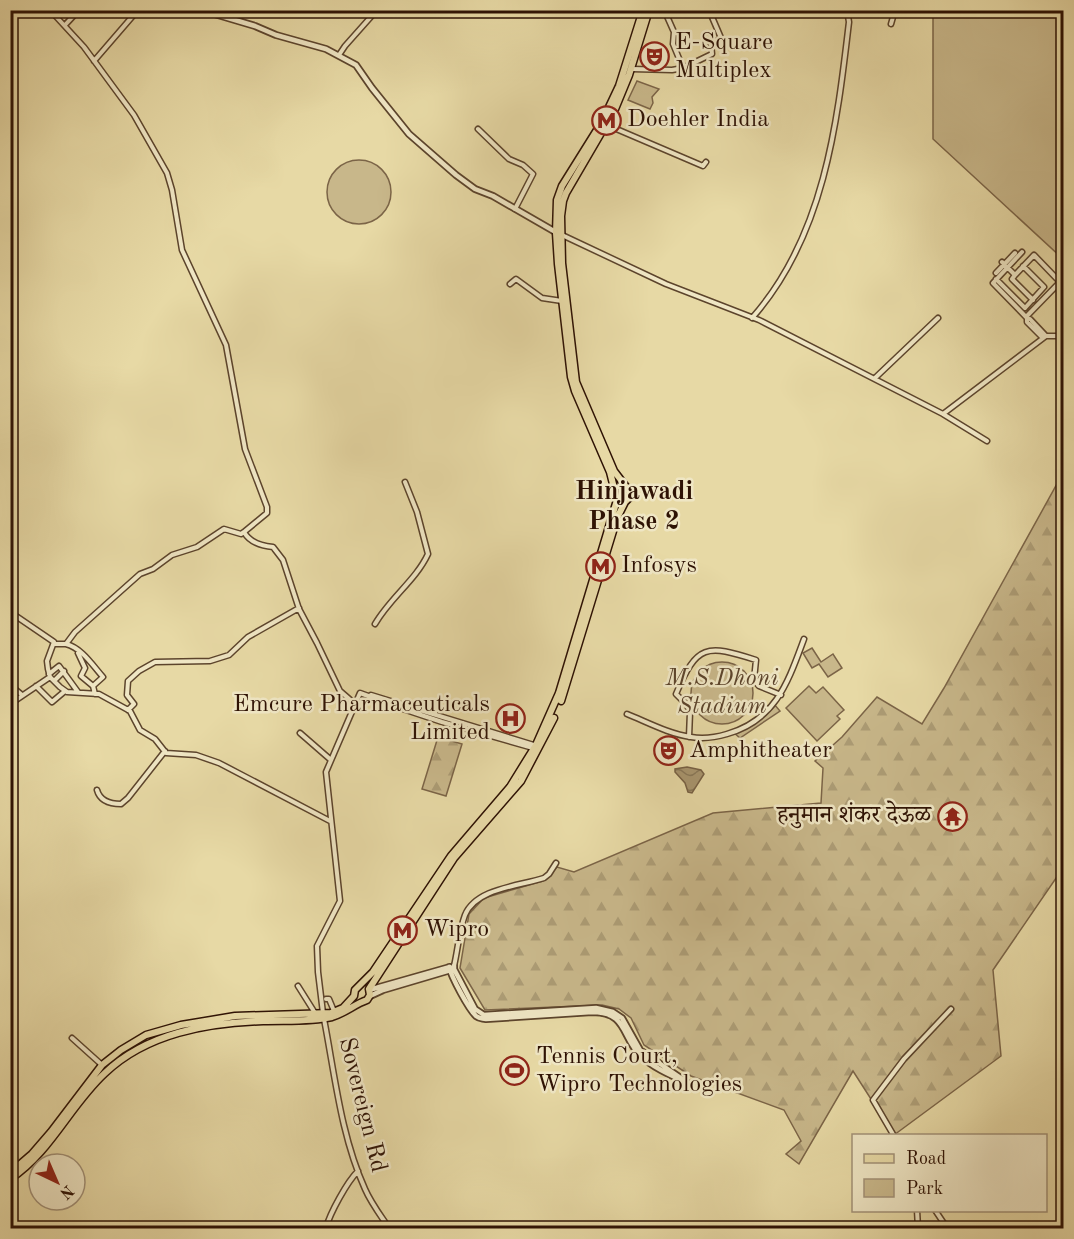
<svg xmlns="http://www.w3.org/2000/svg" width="1074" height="1239" viewBox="0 0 1074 1239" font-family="'Old Standard TT','Noto Serif Devanagari',serif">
<defs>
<pattern id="forest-firs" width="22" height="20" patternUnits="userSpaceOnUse" patternTransform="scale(1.5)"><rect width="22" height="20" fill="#c8b78a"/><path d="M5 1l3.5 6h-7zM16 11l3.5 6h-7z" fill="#ac9c75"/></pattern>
<pattern id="water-waves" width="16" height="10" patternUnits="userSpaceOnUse" patternTransform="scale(1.5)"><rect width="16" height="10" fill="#a8956e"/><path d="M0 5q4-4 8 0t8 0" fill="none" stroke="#897858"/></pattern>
</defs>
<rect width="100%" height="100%" fill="#e7d9a5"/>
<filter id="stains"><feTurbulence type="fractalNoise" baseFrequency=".00333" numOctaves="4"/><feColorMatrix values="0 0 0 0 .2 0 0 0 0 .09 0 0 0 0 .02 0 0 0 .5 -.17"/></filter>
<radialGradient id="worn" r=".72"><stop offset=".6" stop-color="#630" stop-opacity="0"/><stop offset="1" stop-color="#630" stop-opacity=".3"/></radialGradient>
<!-- green -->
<path fill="#c8b78a" stroke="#7b6447" stroke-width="1.5" d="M933,11H1063V259L933,139Z
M637,81L659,89L652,97L653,103L650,109L628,100Z
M327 192a32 32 0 1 1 64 0a32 32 0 1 1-64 0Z
M812,648L821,662L833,654L842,668L828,677L819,664L812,668L803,653Z
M691 693a31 31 0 1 1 62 0a31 31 0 1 1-62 0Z
M809,686L816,693L823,687L844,710L837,716L840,719L817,741L786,708Z
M774,704L780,711L740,738L733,732L757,720Z"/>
<!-- forest -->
<path fill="url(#forest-firs)" stroke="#7b6447" stroke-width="1.5" d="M1063,473V868L993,970L1001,1056L894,1135L853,1071L799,1164L786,1154L801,1141L784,1110L691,1076L644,1045L631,1018L619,1009L602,1005L485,1010L460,968L469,914L484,898L543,881L557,867L574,872L713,813L821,803L823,768L815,761L842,737L877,697L922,724L944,688Z
M438,737L462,744L446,796L422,789Z"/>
<!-- water -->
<path fill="url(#water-waves)" stroke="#776144" stroke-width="1.5" d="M687,767L701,770L704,774L692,793L688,792L685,783L675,772V769Z"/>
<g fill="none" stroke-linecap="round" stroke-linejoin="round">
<defs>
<path id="minor" d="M50,10L84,47L134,115L167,173L172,190L182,250L226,345L245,449L267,507V513L244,532C250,543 262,546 273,547L283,560L299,609L317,643L340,691L355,704
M668,10L666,14L674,32L673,44L683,68
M891,24L895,10
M65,25L79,10
M339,55L345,46L377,10
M94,61L138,10
M632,69L672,70L683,68L712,54L711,44L721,38L709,10
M607,125L703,166L706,162
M478,129L509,159L523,165L533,174L515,209
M562,235L666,284L759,320L943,414L987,441
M1022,252L993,283L1027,318
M1002,262L1015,275L1034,255L1060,282L1026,317
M996,273L1015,253
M1015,275L1012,279L1033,300
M996,279L1025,308L1044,287L1023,266
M510,284L516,279L542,298L562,301
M752,318C824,237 837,125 849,22L847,10
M1043,338L1027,322V319H1030L1046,336
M875,378L938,318
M943,414L1046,336H1064
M10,612L54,642L47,661L48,669L50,677L60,687L67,692L99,694L130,711L140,730L155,739L166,753L196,755L219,763L330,821
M375,624C390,598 416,580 428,554L417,512L405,482
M54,644H66L75,632L140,574L153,569L172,555L197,547L224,529L241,534L244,532
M66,644C82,648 93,666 103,677L93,686L95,694
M78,653L85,668L81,676L93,686
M49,674L59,666L78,692
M54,681L64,671
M10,685L22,695
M36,686L52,702L65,691
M10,704L50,677
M128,710L134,704L127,695L128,681L139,671L155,662L210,661L229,655L248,637L299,608
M627,714C647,722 669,734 691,737C702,739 717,737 727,734C776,720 788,682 804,639
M300,733L331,760
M689,737L690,712L687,705L676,694C697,644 706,644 756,660L754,680L759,686L781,695
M533,748L442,722L370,698L371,695L537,746
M97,790C100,801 111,804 121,804L128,798L165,751
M454,966C458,949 459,931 465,915C476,888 520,886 544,878L549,874L556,863
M298,986L315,1013
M326,999H329L334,1011
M323,1013L318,972L317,946L340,901L326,772L360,693L371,697
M324,1019C335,1076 341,1136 365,1189C371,1203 381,1216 389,1228
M72,1038L102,1065
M894,1136L873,1100L904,1059L951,1009
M917,1210L918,1228
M935,1210L947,1228
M326,1228C330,1213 347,1182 358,1171"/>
<path id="tertiary" d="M201,10L255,26L276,35L326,49L356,65L372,88L409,134L456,175L475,189L493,196L559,234
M449,967C452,978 468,1008 476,1016C480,1019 481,1018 486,1019L592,1012C628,1012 621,1037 641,1056C655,1069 673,1076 690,1084
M454,969L475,1009L484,1015L596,1008L613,1012L622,1018L640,1050L688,1083
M369,990L450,967
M370,996L383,990L454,969V966"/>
<path id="primary" d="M561,701L617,518L625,502L631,496L630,492L614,471L576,382L562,263L561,216L563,201L566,193L615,109L629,75L649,10
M369,989L454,858L521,781L554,718
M10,1173L32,1154L51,1132L102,1065L121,1050L146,1035L181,1025L235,1016L331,1013L343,1008L354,996L355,990L373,972L451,856L510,787L536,745L559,693L617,500L610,472L575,391L571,377L558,264L556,233L557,200L562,186L602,122L619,86L643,10
M10,1179C51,1152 70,1105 105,1073C147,1033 207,1023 263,1021C285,1020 310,1022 332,1017C345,1013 355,1004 367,1000L370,995L369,989"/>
</defs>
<!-- minor casing -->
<use href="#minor" stroke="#5c442c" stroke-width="7"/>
<!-- tertiary casing -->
<use href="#tertiary" stroke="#5c442c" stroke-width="8"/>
<!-- primary casing -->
<use href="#primary" stroke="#2e1204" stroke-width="9"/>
<!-- minor -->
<use href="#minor" stroke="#efe6c4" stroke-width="4"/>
<!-- tertiary -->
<use href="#tertiary" stroke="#efe6c4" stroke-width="4.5"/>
<!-- primary -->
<use href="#primary" stroke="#e7d9a5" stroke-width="6"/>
</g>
<!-- icons -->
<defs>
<symbol id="theatre-ring" viewBox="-11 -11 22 22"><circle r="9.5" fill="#efe6c4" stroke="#8f2418" stroke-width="1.5"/><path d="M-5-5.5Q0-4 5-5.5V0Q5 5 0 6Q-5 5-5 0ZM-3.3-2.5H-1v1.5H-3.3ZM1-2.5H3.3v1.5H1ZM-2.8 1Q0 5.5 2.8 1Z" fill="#8f2418"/></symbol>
<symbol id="metro-ring" viewBox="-11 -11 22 22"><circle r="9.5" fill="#efe6c4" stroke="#8f2418" stroke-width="1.5"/><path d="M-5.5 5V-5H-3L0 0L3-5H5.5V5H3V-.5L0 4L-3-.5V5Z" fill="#8f2418"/></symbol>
<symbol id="hospital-ring" viewBox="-11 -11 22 22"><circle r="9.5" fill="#efe6c4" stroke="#8f2418" stroke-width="1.5"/><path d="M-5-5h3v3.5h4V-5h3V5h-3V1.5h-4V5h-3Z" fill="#8f2418"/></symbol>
<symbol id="temple-ring" viewBox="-11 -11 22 22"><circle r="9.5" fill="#efe6c4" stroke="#8f2418" stroke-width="1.5"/><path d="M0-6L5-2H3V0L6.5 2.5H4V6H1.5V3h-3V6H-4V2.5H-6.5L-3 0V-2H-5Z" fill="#8f2418"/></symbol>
<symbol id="stadium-ring" viewBox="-11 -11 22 22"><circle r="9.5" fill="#efe6c4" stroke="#8f2418" stroke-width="1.5"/><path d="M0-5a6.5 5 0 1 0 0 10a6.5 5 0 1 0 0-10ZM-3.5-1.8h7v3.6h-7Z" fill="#8f2418"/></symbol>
</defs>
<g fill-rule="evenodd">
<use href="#theatre-ring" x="638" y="40" width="33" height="33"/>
<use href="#metro-ring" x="590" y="104" width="33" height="33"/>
<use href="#metro-ring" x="584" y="550" width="33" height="33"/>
<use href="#hospital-ring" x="494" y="702" width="33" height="33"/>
<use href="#theatre-ring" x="652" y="734" width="33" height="33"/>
<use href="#temple-ring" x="936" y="800" width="33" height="33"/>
<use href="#metro-ring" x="386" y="914" width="33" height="33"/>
<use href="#stadium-ring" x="498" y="1054" width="33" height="33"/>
</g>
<g text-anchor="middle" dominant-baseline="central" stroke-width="5" stroke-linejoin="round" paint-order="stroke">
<!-- poi labels -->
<g font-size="24" fill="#2e1204" stroke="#efe6c4" text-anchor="start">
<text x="675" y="43">E-Square<tspan x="675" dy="28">Multiplex</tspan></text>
<text x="627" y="120">Doehler India</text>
<text x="621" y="566">Infosys</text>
<text x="490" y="705" text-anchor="end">Emcure Pharmaceuticals<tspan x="490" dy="28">Limited</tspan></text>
<text x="689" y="751">Amphitheater</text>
<text x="931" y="816" text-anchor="end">हनुमान शंकर देऊळ</text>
<text x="424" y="930">Wipro</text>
<text x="536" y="1057">Tennis Court,<tspan x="536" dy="28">Wipro Technologies</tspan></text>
</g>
<!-- park labels -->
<g font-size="24" font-style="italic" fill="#5c442c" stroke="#efe6c4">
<text x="722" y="679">M.S.Dhoni<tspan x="722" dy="28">Stadium</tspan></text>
</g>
<!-- street labels -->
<g font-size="24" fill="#2e1204" stroke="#efe6c4">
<text transform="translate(362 1105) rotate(76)">Sovereign Rd</text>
</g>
<!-- neighbourhood labels -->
<g font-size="26" font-weight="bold" fill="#2e1204" stroke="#efe6c4">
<text x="634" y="492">Hinjawadi<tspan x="634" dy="30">Phase 2</tspan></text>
</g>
</g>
<!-- margin -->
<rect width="1074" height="1239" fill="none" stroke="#e7d9a5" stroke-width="36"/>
<rect x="12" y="12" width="1050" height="1215" fill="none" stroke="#2e1204" stroke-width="3"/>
<rect x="18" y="18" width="1038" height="1203" fill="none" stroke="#2e1204" stroke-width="1.5"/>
<!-- legend -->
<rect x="852" y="1134" width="195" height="78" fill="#efe6c4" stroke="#a29177" stroke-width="1.5"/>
<rect x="864" y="1154" width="30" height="9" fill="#e7d9a5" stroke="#a29177" stroke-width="1.5"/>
<text x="906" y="1164" font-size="18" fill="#2e1204">Road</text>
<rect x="864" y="1179" width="30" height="18" fill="#c8b78a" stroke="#a29177" stroke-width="1.5"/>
<text x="906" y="1194" font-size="18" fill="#2e1204">Park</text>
<!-- north arrow -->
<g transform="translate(57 1182) rotate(136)"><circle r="28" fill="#efe6c4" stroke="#a29177" stroke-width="1.5"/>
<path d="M0-4.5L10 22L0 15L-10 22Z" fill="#8f2418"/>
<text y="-9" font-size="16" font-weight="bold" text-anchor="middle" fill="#2e1204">N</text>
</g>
<rect width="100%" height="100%" filter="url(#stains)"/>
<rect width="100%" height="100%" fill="url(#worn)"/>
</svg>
